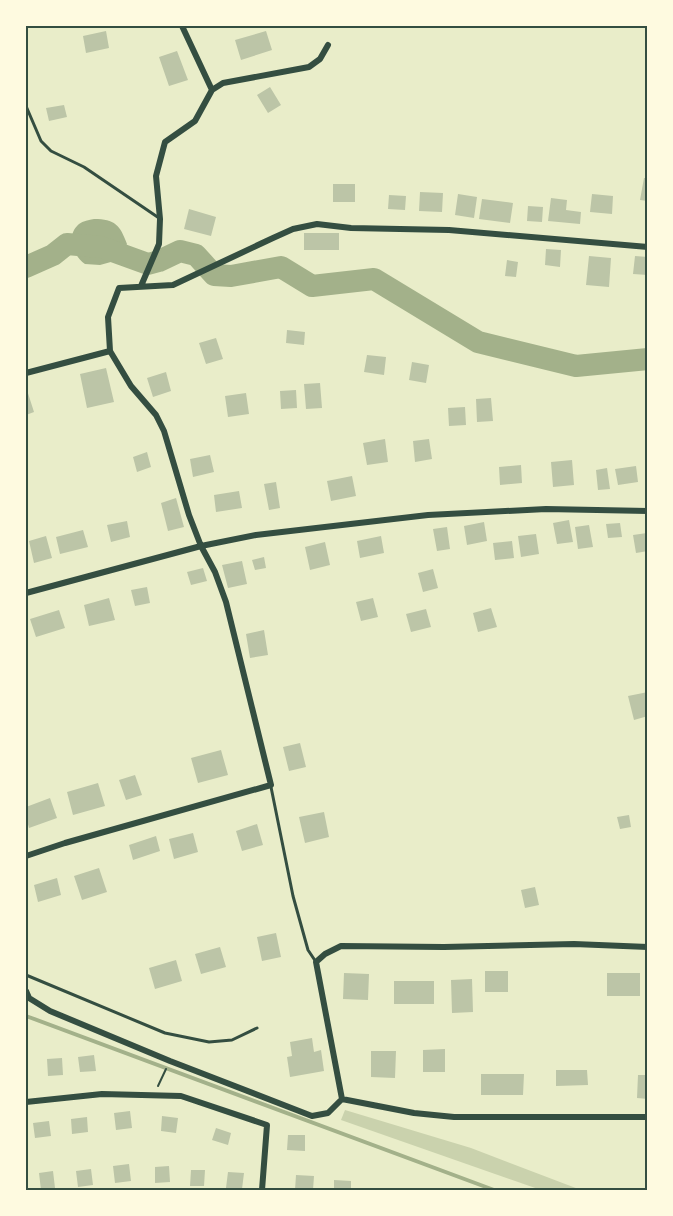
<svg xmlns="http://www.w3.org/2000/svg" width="673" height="1216" viewBox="0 0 673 1216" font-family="Ubuntu,sans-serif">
<rect width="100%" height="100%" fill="#e9edc9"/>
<!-- green -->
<path fill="#cad2ad" d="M345,1110L471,1148L581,1190H541L341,1120Z"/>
<!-- water -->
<path fill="#a3b18a" d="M94,219C115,219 120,225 127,244L118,260L100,265L85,264C72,255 66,235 79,224C83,221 89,220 94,219Z"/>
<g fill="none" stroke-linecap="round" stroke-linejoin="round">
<!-- stream -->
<path stroke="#a3b18a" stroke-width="4" d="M26,1016L494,1190"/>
<!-- river -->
<path stroke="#a3b18a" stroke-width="22" d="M26,267L53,255L67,244L101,247L148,264L159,261L180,251L196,255L214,275L231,276L281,267L312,286L374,279L478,342L576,366L648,359"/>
</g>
<!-- building -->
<path fill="#bcc5a7" d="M106,31L109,48L86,53L83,36Z
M266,31L272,50L241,60L235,40Z
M177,51L188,80L169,86L159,57Z
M270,87L281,105L268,113L257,95Z
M64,105L67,117L49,121L46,108Z
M644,178H648V201L640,200Z
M333,184H355V202H333Z
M420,192L443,193L442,212L419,211Z
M458,194L477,197L474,218L455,215Z
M592,194L613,196L612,214L590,212Z
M389,195L406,196L405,210L388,209Z
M551,198L567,200L566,210L581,212L580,224L548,221Z
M482,199L513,203L510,223L479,219Z
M528,206L543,207L542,222L527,221Z
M189,209L216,217L211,236L184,229Z
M304,233H339V250H304Z
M546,249L561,250L560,267L545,265Z
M589,256L611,258L609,287L586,285Z
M635,256L648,257V275L633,274Z
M507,260L518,262L516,277L505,276Z
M287,330L305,332L304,345L286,343Z
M216,338L223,359L206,364L199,343Z
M367,355L386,357L384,375L364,372Z
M412,362L429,365L426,383L409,380Z
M106,368L114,402L87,408L80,374Z
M166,372L171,391L153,397L147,378Z
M320,383L322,408L306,409L304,384Z
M26,387L34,412L26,415Z
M296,390L297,408L281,409L280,391Z
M246,393L249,414L228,417L225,396Z
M491,398L493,421L477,422L476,399Z
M465,407L466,425L449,426L448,408Z
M385,439L388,462L367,465L363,443Z
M429,439L432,459L415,462L413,441Z
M147,452L151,467L137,472L133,457Z
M210,455L214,472L193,477L190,459Z
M572,460L574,485L553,487L551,462Z
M521,465L522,483L500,485L499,467Z
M636,466L638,482L618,485L615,469Z
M607,468L610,489L598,490L596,470Z
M352,476L356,496L331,501L327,481Z
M276,482L280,508L269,510L264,484Z
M239,491L242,508L216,512L214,495Z
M176,498L184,527L168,531L161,503Z
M569,520L573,542L557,544L553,523Z
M127,521L130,537L111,542L107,525Z
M484,522L487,541L467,545L464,526Z
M620,523L622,537L608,538L606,524Z
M589,525L593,547L578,549L575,527Z
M447,527L450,549L437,551L433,529Z
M83,530L88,547L60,554L56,537Z
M647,533L648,551L636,553L633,535Z
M536,534L539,554L521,557L518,536Z
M46,536L52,558L34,563L29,541Z
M381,536L384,553L360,558L357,541Z
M512,541L514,558L495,560L493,543Z
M325,542L330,565L310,570L305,547Z
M264,557L266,568L255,570L252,560Z
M242,561L247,584L228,588L222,565Z
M203,568L207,581L191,585L187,572Z
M433,569L438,588L423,592L418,573Z
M147,587L150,603L135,606L131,590Z
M109,598L115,620L89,626L84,605Z
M373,598L378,617L361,621L356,602Z
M491,608L497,627L478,632L473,613Z
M426,609L431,627L411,632L406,614Z
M59,610L65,628L36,637L30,619Z
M264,630L268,655L250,658L246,634Z
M648,692V716L634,720L628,696Z
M300,743L306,767L289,771L283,747Z
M221,750L228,775L198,783L191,758Z
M135,775L142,795L126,800L119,780Z
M98,783L105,806L73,815L67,792Z
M50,798L57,818L29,828L26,817V807Z
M324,812L329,837L305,843L299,817Z
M629,815L631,827L620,829L617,817Z
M257,824L263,845L242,851L236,831Z
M193,833L198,852L174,859L169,839Z
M156,836L160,851L133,860L129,845Z
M99,868L107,892L82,900L74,876Z
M57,878L61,895L38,902L34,885Z
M535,887L539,905L525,908L521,890Z
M276,933L281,957L262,961L257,937Z
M220,947L226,967L201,974L195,954Z
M176,960L182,981L155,989L149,968Z
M485,971H508V992H485Z
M344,973L369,974L368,1000L343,999Z
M607,973H640V996H607Z
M472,979L473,1012L452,1013L451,980Z
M394,981H434V1004H394Z
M312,1038L314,1052L321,1050L324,1071L290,1077L287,1057L292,1056L290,1042Z
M445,1049V1072H423V1050Z
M371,1051H396L395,1078L371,1077Z
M94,1055L96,1071L80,1072L78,1057Z
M62,1058L63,1075L48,1076L47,1059Z
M556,1070H587L588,1085L556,1086Z
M481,1074H524L523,1095H481Z
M638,1075H648V1099L637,1098Z
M130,1111L132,1128L116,1130L114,1113Z
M162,1116L178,1118L176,1133L161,1131Z
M87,1117L88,1132L72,1134L71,1119Z
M49,1121L51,1136L35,1138L33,1123Z
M216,1128L231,1133L228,1145L212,1140Z
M288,1135H305V1151L287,1150Z
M129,1164L131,1181L115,1183L113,1166Z
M169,1166L170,1182L155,1183V1167Z
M91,1169L93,1185L78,1187L76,1171Z
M191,1170H205L204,1186H190Z
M53,1171L55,1188L41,1190L39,1173Z
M228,1172L244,1173L242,1189L226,1188Z
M296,1175L314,1176L313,1190H295Z
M334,1180L351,1181V1190H334Z"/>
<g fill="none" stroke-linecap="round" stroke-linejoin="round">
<!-- path -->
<path stroke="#344e41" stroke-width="2" d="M158,1086L166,1069"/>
<!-- service -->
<path stroke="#344e41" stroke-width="3" d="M26,106L41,141L51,151L84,167L159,218
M271,787L293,896L308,950L316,962
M26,975L165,1033L209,1042L232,1040L257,1028"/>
<!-- minor -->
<path stroke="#344e41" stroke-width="6" d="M182,26L212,90
M141,286L159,244L160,219L156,176L165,142L195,121L212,90L223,83L309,67L320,59L328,45
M26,373L110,351
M26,593L201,546L256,535L428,515L546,509L648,511
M26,856L65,843L271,785L226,602L215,572L201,546L189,515L164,431L156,415L131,386L110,351L108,317L119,288L173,285L273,238L293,229L317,224L351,228L449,230L648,247
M648,947L574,944L444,947L341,946L325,954L316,962L342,1099L414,1113L454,1117H648
M26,991L29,998L50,1011L170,1061L312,1116L328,1113L342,1099
M26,1102L102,1094L181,1096L267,1125L262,1190"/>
</g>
<!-- border -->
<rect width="673" height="1216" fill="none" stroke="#fefae0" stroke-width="54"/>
<rect x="27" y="27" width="619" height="1162" fill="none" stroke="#344e41" stroke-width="2"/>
</svg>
